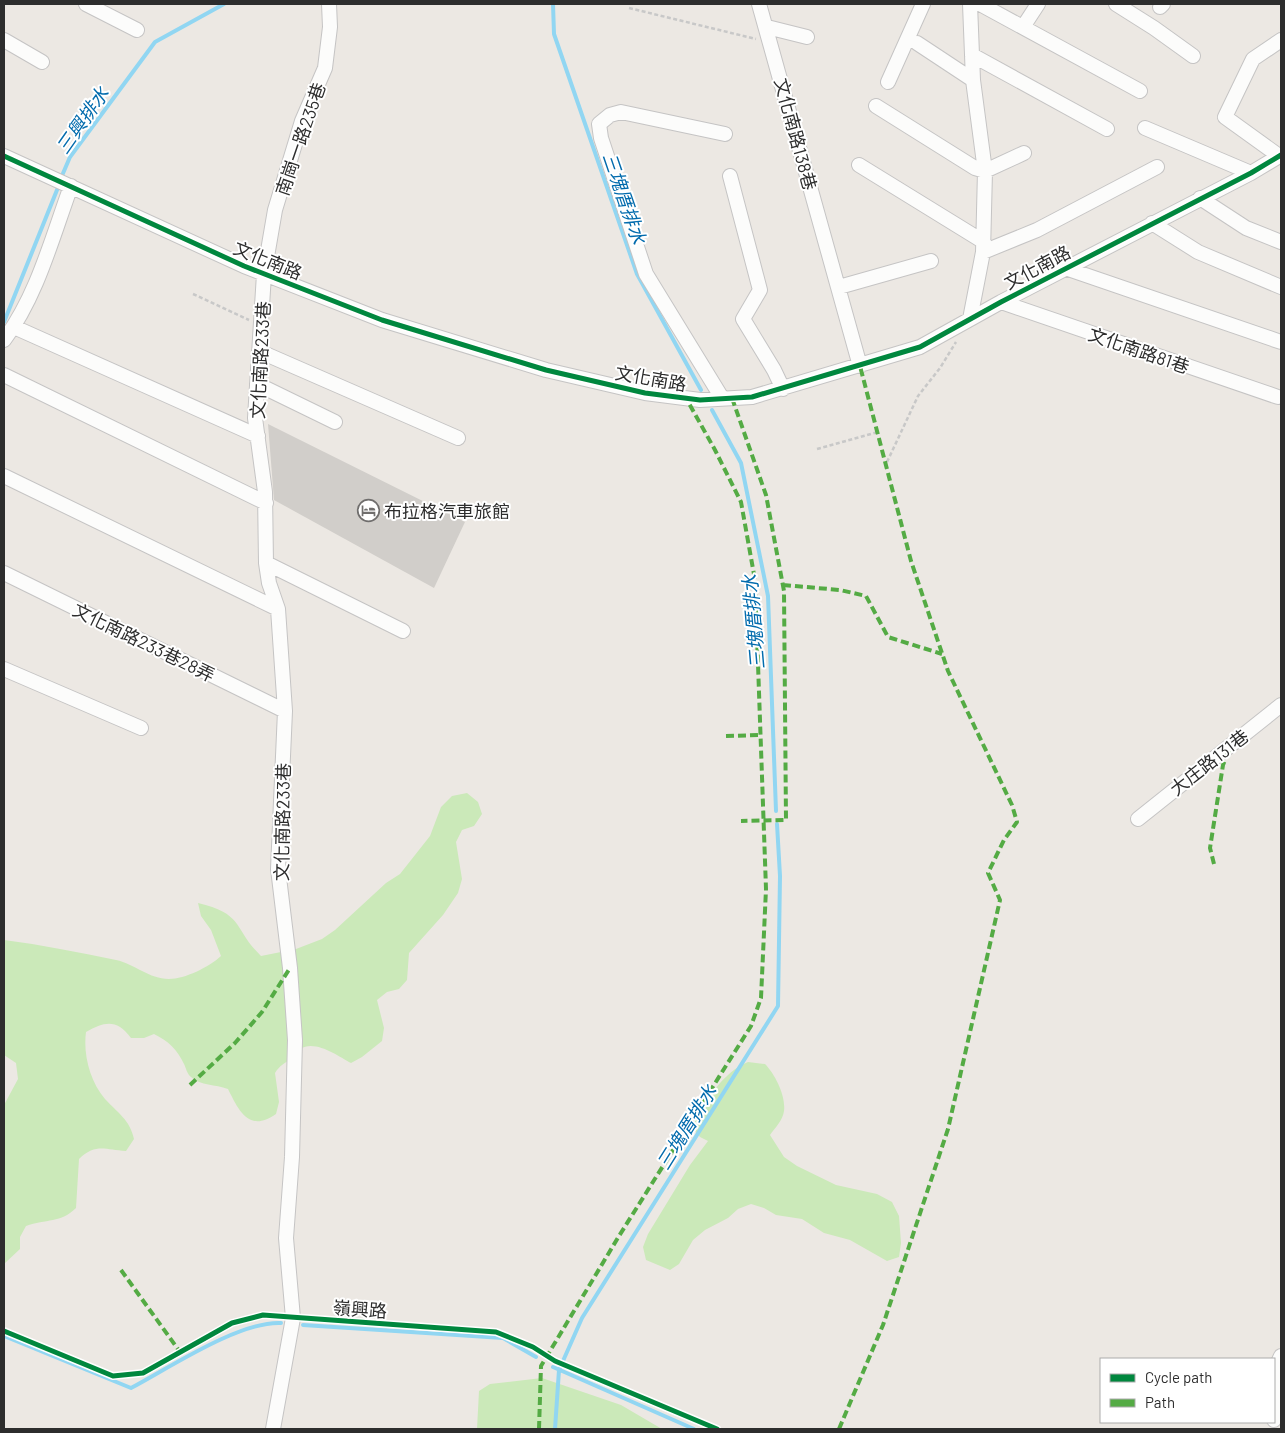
<svg xmlns="http://www.w3.org/2000/svg" width="1285" height="1433" viewBox="0 0 1285 1433" font-family="Barlow,'Noto Sans TC',sans-serif">
<rect width="100%" height="100%" fill="#ece8e3"/>
<!-- green -->
<path fill="#cbe9b9" d="M467,793L478,802L482,814L474,826L462,830L456,842L462,879L458,893L443,915L409,953L407,980L399,989L387,992L377,1000L384,1028L382,1041L362,1057L351,1063C338,1056 315,1039 300,1049C297,1051 295,1056 292,1058C284,1064 280,1065 275,1073L279,1102L276,1114C249,1133 239,1111 228,1089C215,1084 201,1086 191,1077C187,1074 186,1068 184,1064C177,1049 168,1041 154,1034L144,1038H131C117,1019 105,1021 86,1032C83,1055 90,1081 105,1099C118,1113 130,1120 134,1139L126,1151C105,1150 96,1143 79,1159L76,1208C61,1223 46,1219 26,1226L20,1237V1249L4,1264V1105L18,1079L16,1063L4,1055V940C42,945 78,952 116,960C135,964 149,979 169,979C185,979 209,967 221,956L211,930L201,916L198,903C245,914 233,929 261,956L296,949L322,939L335,930L386,883L400,874L430,836L441,807L452,796Z
M748,1062L765,1064C775,1074 786,1096 784,1111C783,1120 775,1128 770,1135L784,1157L797,1166L836,1185L877,1194L892,1202L899,1216L901,1243L899,1257L887,1261L850,1240L824,1233L802,1219L776,1215L764,1208L751,1204L738,1209L728,1218L705,1230L693,1240L679,1264L670,1270L646,1260L643,1247L648,1234L690,1165L708,1141L700,1137L690,1125C704,1103 724,1071 748,1062Z
M542,1378L621,1405L662,1429H477L479,1391L490,1384Z"/>
<g fill="none" stroke-linecap="round" stroke-linejoin="round">
<!-- stream -->
<path stroke="#91d6f2" stroke-width="4" d="M553,4L554,34L637,274L701,390
M61,178L70,157L155,42L224,4
M4,322L59,185
M712,410L741,463L768,596L776,811
M303,1325L503,1338L536,1357
M4,1336L131,1388C169,1368 239,1321 281,1323
M553,1367L694,1429
M555,1429L559,1370L582,1318L778,1006L780,876L777,824"/>
</g>
<!-- building -->
<path fill="#d1ceca" d="M268,424L465,522L434,588L274,500Z"/>
<g fill="none" stroke-linecap="round" stroke-linejoin="round">
<defs>
<path id="minor" d="M86,4L137,30
M759,4L860,366
M980,4L1140,91
M1116,4L1154,28L1193,56
M1160,7L1163,4
M767,27L807,37
M1023,27L1038,4
M4,40L42,62
M917,43L973,80
M972,55L1107,129
M888,82L923,4
M876,106L975,168L985,171L1024,153
M1145,128L1251,173
M4,156L244,266L382,320L546,370L645,393L700,400L752,397L920,347L1001,302L1251,173L1281,155
M1279,156L1225,117L1253,59L1281,40
M859,165L984,242
M730,176L760,290L743,319L774,370L783,389
M1200,198L1246,228L1281,242
M1152,223L1198,252L1281,287
M983,252L1037,230L1157,167
M1065,268L1281,342
M839,287L931,261
M1001,302L1278,397
M970,319L983,252L985,171L973,80L970,4
M14,327L258,436
M4,340C37,296 52,238 71,186
M261,352L458,438
M4,375L266,503
M257,384L335,422
M722,398L646,274L601,138L599,124L610,115L621,112L725,134
M4,476L278,609
M266,563L403,631
M4,573L285,711
M4,669L141,728
M1138,819L1281,705
M1274,1420L1275,1369L1281,1356
M273,1429L293,1318L286,1238L292,1157L295,1040L290,968L278,869L285,711L278,609L269,583L266,563L265,492L255,418L264,274L275,210L302,121L325,68L330,27L329,4"/>
</defs>
<!-- minor casing -->
<use href="#minor" stroke="#c5c4c4" stroke-width="16"/>
<!-- path -->
<path stroke="#c8c8c8" stroke-width="2.5" stroke-dasharray="4 2.5" stroke-linecap="butt" d="M629,8L756,39
M193,294L249,320
M817,449L878,432
M887,462L918,396L940,368L956,342"/>
<!-- minor -->
<use href="#minor" stroke="#fcfcfb" stroke-width="14"/>
<!-- quiet -->
<path stroke="#54ab44" stroke-width="4" stroke-dasharray="8 4" stroke-linecap="butt" d="M732,398L766,495L784,591L786,820L741,821
M783,585L840,590L866,596L888,637L942,654
M726,736L759,735
M1214,864L1210,848L1223,765L1232,743
M190,1085L235,1043L262,1012L290,968
M121,1270L180,1352
M539,1429L541,1366L619,1236L751,1026L761,998L766,889L755,580L741,502L715,450L686,398
M839,1429L883,1325L948,1129L1000,900L988,873L1004,840L1017,822L1012,805L948,671L911,561L860,366"/>
<defs>
<path id="cycleway" d="M4,156L244,266L382,320L546,370L645,393L700,400L752,397L920,347L1001,302L1251,173L1281,155
M4,1331L113,1376L143,1373L232,1323L263,1315L496,1332L533,1347L555,1361L717,1429"/>
</defs>
<!-- cycleway casing -->
<use href="#cycleway" stroke="#fff" stroke-width="8"/>
<!-- cycleway -->
<use href="#cycleway" stroke="#00873e" stroke-width="5"/>
</g>
<!-- icons -->
<defs>
<symbol id="hotel-ring" viewBox="-11 -11 22 22"><circle r="9.5" fill="#fff" stroke="#706e6d" stroke-width="1.5"/><path d="M-6-4.5h1.5V1H6V5H4.5V3h-9V5H-6ZM-4 0a1.8 1.8 0 1 1 3.6 0ZM.5 0V-2.5h3Q6-2.5 6 0Z" fill="#706e6d"/></symbol>
</defs>
<g fill-rule="evenodd">
<use href="#hotel-ring" x="356" y="498" width="25" height="25"/>
</g>
<g text-anchor="middle" dominant-baseline="central" stroke-width="4" stroke-linejoin="round" paint-order="stroke">
<!-- street labels -->
<g font-size="18" fill="#2d2d2d" stroke="#fff">
<text transform="translate(796 134) rotate(75)">文化南路138巷</text>
<text transform="translate(300 139) rotate(-71)">南崗一路235巷</text>
<text transform="translate(268 260) rotate(22)">文化南路</text>
<text transform="translate(1037 267) rotate(-28)">文化南路</text>
<text transform="translate(1139 350) rotate(19)">文化南路81巷</text>
<text transform="translate(260 360) rotate(-87)">文化南路233巷</text>
<text transform="translate(651 378) rotate(10)">文化南路</text>
<text transform="translate(144 642) rotate(26)">文化南路233巷28弄</text>
<text transform="translate(1209 762) rotate(-38)">大庄路131巷</text>
<text transform="translate(282 822) rotate(-89)">文化南路233巷</text>
<text transform="translate(360 1309) rotate(4)">嶺興路</text>
</g>
<!-- poi labels -->
<g font-size="18" fill="#2d2d2d" stroke="#fff" text-anchor="start">
<text x="384" y="511">布拉格汽車旅館</text>
</g>
<!-- water labels -->
<g font-size="19" font-style="italic" fill="#026bad" stroke="#fff">
<text transform="translate(82 120) rotate(-55)">三興排水</text>
<text transform="translate(625 198) rotate(71)">三塊厝排水</text>
<text transform="translate(753 622) rotate(-95)">三塊厝排水</text>
<text transform="translate(686 1127) rotate(-58)">三塊厝排水</text>
</g>
</g>
<!-- border -->
<rect width="1285" height="1433" fill="none" stroke="#2d2d2d" stroke-width="10"/>
<!-- legend -->
<rect x="1100" y="1358" width="175" height="65" fill="#ffffff" stroke="#ababab"/>
<rect x="1110" y="1374" width="25" height="8" fill="#00873e" stroke="#ababab"/>
<text x="1145" y="1383" font-size="15" fill="#2d2d2d">Cycle path</text>
<rect x="1110" y="1399" width="25" height="8" fill="#54ab44" stroke="#ababab"/>
<text x="1145" y="1408" font-size="15" fill="#2d2d2d">Path</text>
</svg>
